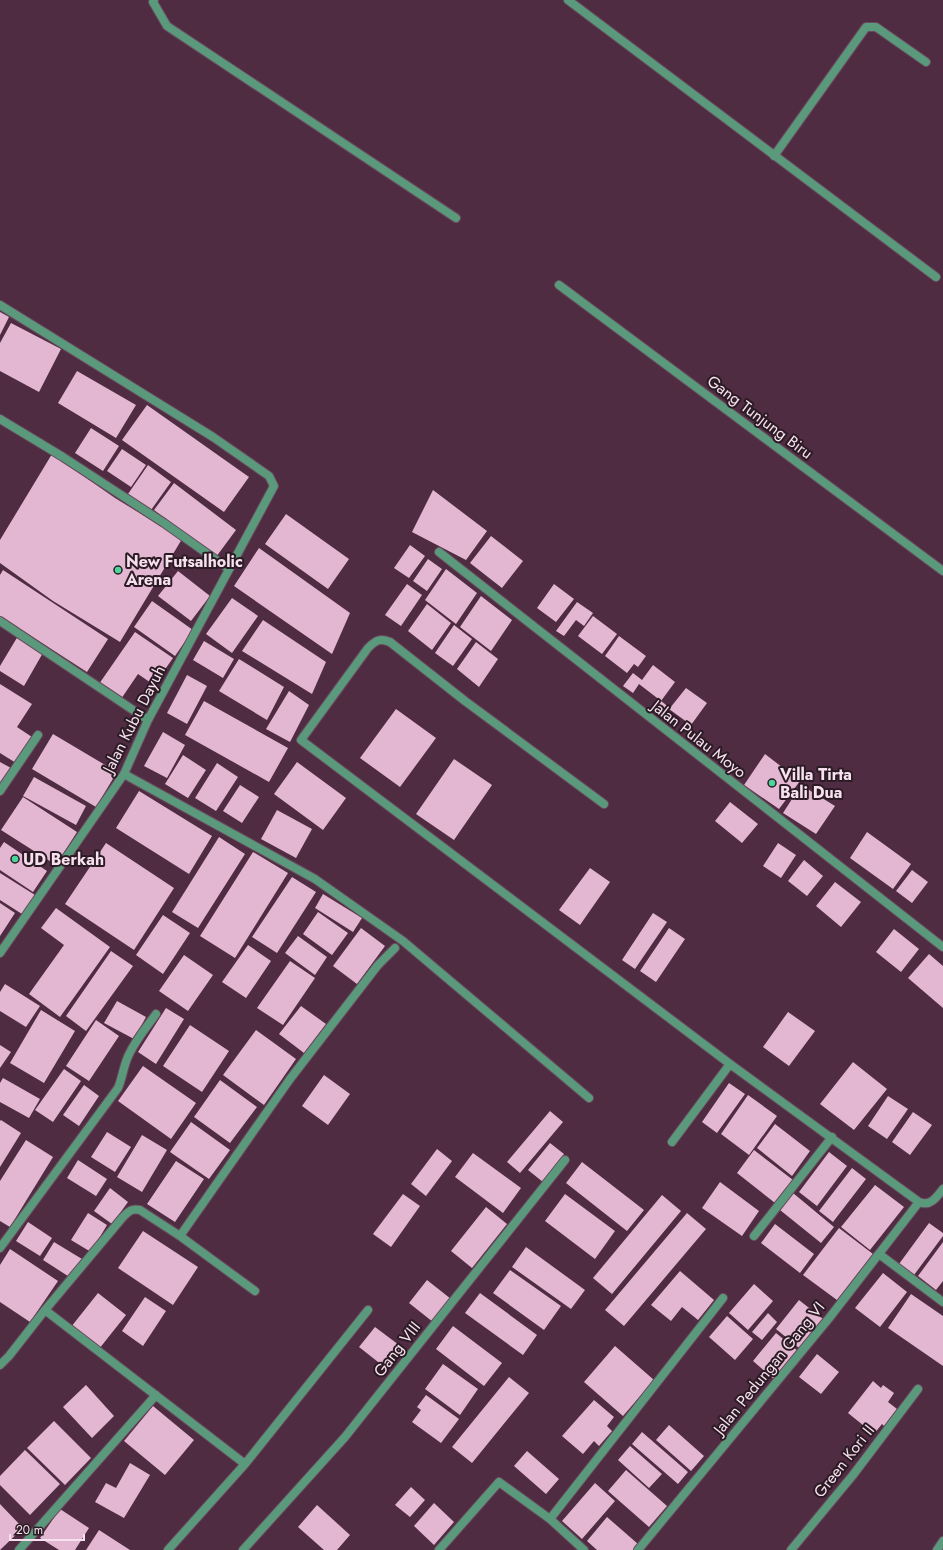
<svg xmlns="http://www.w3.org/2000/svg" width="943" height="1550" viewBox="0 0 943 1550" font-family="Jost,sans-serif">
<rect width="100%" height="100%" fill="#4f2c42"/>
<!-- building -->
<path fill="#e3b7d1" d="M0,312L9,317L0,335Z
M11,323L61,349L39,392L0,371V343Z
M77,371L136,405L116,438L58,403Z
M147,405L249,477L224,512L122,440Z
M91,428L119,446L103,471L75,453Z
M122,449L146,465L131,487L107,471Z
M52,454L115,498L182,539L120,642L53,601L0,563V540Z
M148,465L171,482L151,510L128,494Z
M174,483L236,530L216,557L154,510Z
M433,490L487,531L466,560L412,532Z
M286,514L349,559L328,589L265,544Z
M491,536L523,561L502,588L470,563Z
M410,545L425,556L409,578L394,568Z
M259,548L350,613L332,654L234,586Z
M428,559L442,569L427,591L413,581Z
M446,569L477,593L456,624L425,600Z
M3,570L108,639L87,672L0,616V575Z
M178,571L210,596L191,621L158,596Z
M407,584L422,595L401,626L385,615Z
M554,584L574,599L556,622L537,608Z
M481,596L512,620L491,651L460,627Z
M232,598L258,616L232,653L206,634Z
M152,601L193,630L175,656L134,627Z
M577,602L593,613L584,626L576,620L564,636L556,631Z
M427,604L451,623L432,650L408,631Z
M593,616L617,634L602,654L578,636Z
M263,620L326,662L312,694L242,651Z
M454,625L472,639L453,666L435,653Z
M135,632L173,658L154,685L138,674L121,699L99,684Z
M18,636L44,651L24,686L0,671V666Z
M619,636L646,656L638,667L634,664L627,673L605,656Z
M204,641L234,659L223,678L193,660Z
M476,642L498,659L479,687L457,669Z
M239,659L284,687L267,720L219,691Z
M653,665L675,682L661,701L639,684L633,693L623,686L633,673L642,680Z
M187,675L207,686L187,724L167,713Z
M0,684L32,704L17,727L32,737L16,763L0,753Z
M686,688L707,703L691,725L669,709L663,717L654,710L661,701L670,708Z
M289,691L309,705L290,742L266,729Z
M204,701L288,748L269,782L185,735Z
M396,709L436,738L400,787L360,758Z
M163,732L185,745L167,778L144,766Z
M53,734L117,772L96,807L32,769Z
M765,754L800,781L779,809L744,785Z
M183,755L206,770L188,798L165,784Z
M454,759L492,785L454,840L416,814Z
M0,762L11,768L0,787Z
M297,762L346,798L323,830L274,794Z
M217,763L238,777L216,811L195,798Z
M34,777L86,806L76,825L23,796Z
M240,785L259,797L242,823L223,811Z
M801,785L835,806L816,834L783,813Z
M139,791L212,836L189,874L116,828Z
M23,797L77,832L56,865L1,830Z
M730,802L758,824L742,843L715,821Z
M277,810L312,829L296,858L261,839Z
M867,832L911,864L893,889L850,858Z
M219,837L245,854L198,928L172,912Z
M4,842L47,871L33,892L0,870V848Z
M106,843L174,888L134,950L65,904Z
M778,843L796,855L781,878L763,866Z
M253,852L288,873L235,958L200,936Z
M804,860L823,876L807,896L788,881Z
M590,868L610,882L580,925L559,910Z
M912,870L928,882L912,903L896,891Z
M0,873L35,895L22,914L0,900Z
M292,877L316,892L277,953L252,937Z
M835,882L861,902L841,927L816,906Z
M323,894L362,918L353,932L315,908Z
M0,903L15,913L0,936Z
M56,908L110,947L60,1017L29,994L64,945L41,928Z
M318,912L348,933L332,955L303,934Z
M653,913L667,922L635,969L622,960Z
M163,915L190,933L163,974L136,955Z
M361,928L385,946L357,984L333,966Z
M669,928L685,939L656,982L640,971Z
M894,929L919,949L901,972L876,952Z
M298,936L327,957L315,975L285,953Z
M248,945L271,961L246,998L222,982Z
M111,951L133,966L86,1031L66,1016Z
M929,954L943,966V1008L908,978Z
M184,955L213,975L188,1011L159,991Z
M290,961L315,978L283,1025L257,1008Z
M5,984L40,1006L26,1027L0,1011V992Z
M117,1001L146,1017L134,1039L104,1023Z
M301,1006L326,1024L304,1053L279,1034Z
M166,1008L184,1019L156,1064L138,1052Z
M41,1010L75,1031L44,1083L10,1063Z
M788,1012L815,1031L789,1066L763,1047Z
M96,1020L119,1036L89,1081L66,1066Z
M190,1025L229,1051L202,1092L163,1066Z
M256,1030L296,1059L264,1105L223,1075Z
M0,1045L11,1052L0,1068Z
M853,1062L887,1089L854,1130L820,1104Z
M143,1066L196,1103L171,1139L118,1101Z
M64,1069L81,1081L53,1122L35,1110Z
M324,1075L350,1094L328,1125L302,1106Z
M3,1078L40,1099L29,1118L0,1102V1083Z
M220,1080L257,1107L230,1143L194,1117Z
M729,1083L745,1094L717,1133L702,1122Z
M84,1085L99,1096L79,1126L63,1115Z
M748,1095L777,1116L749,1155L721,1134Z
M888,1096L908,1109L887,1139L868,1126Z
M550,1111L563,1122L520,1173L507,1162Z
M913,1112L932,1125L910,1155L892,1142Z
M1,1120L21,1133L0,1167V1121Z
M191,1122L230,1150L209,1179L170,1152Z
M775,1124L810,1151L792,1176L757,1148Z
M107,1132L131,1147L115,1172L91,1157Z
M142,1135L167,1150L142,1192L117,1177Z
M26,1140L53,1157L10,1227L0,1221V1181Z
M550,1143L564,1154L543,1182L528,1170Z
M437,1149L452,1161L426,1196L411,1184Z
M754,1150L793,1180L775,1203L737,1173Z
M829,1152L847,1166L817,1206L799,1192Z
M473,1153L521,1188L503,1213L455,1177Z
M78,1160L107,1179L96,1196L67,1178Z
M176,1161L204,1179L175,1222L147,1204Z
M582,1162L644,1210L627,1231L566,1183Z
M852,1168L866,1179L833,1222L819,1211Z
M720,1182L759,1211L742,1236L702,1208Z
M875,1185L904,1207L870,1250L841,1227Z
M110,1188L128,1202L112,1224L94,1211Z
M793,1193L834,1227L821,1243L780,1210Z
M403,1194L420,1206L391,1247L373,1234Z
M565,1194L615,1231L595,1259L545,1221Z
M662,1195L681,1211L612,1294L593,1278Z
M486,1207L507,1224L472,1268L451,1251Z
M88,1213L107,1225L91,1252L71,1240Z
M687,1213L706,1229L624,1326L605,1310Z
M28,1222L52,1238L40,1256L16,1241Z
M929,1223L943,1233V1236L914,1275L899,1264Z
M775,1224L814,1254L800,1273L761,1243Z
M839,1228L873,1254L837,1300L803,1275Z
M143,1231L198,1267L173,1305L118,1268Z
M54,1242L82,1259L71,1278L43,1260Z
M943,1242V1281L936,1290L918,1276Z
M526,1247L585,1290L571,1309L512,1267Z
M10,1249L58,1281L30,1322L0,1302V1265Z
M510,1270L561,1306L544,1330L493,1293Z
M680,1271L714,1300L698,1320L682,1307L671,1321L651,1305Z
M883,1273L907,1292L880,1327L855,1308Z
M427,1280L451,1299L433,1322L409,1303Z
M754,1284L773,1301L748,1330L729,1313Z
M98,1293L126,1315L99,1349L71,1327Z
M480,1293L537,1335L523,1355L465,1313Z
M911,1294L943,1316V1366L888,1328Z
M145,1297L166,1311L143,1346L122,1331Z
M799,1300L823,1319L799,1348L776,1329Z
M768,1313L777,1322L762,1340L752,1332Z
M727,1316L753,1339L735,1360L709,1337Z
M453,1326L502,1363L484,1386L436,1349Z
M375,1327L403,1348L387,1369L359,1347Z
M776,1333L798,1351L775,1380L753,1361Z
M615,1346L654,1380L623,1416L584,1382Z
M817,1354L839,1372L821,1394L799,1377Z
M443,1364L478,1389L460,1415L425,1389Z
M509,1377L529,1393L472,1463L452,1447Z
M873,1381L881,1388L883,1385L894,1393L888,1402L897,1409L884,1426L882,1424L874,1434L848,1413Z
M86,1385L114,1416L92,1438L63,1407Z
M426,1395L459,1419L441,1443L412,1422L421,1410L417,1407Z
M594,1400L614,1417L607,1426L612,1431L599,1446L594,1441L583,1454L562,1436Z
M153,1406L194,1440L165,1475L124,1441Z
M54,1421L91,1458L65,1485L27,1448Z
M669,1425L704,1456L691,1471L656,1440Z
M642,1432L688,1472L678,1484L632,1444Z
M630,1446L662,1474L649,1488L618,1460Z
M25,1450L60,1484L30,1515L0,1485V1476Z
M527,1451L559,1479L546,1494L514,1466Z
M130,1463L150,1475L124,1518L95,1502L106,1483L116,1488Z
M626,1470L667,1506L649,1527L608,1491Z
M595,1483L615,1501L582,1539L562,1521Z
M411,1487L425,1500L410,1517L395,1505Z
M434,1503L454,1522L434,1545L414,1526Z
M0,1504L23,1528L0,1550Z
M317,1505L350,1535L337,1550H324L298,1527Z
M60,1509L89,1528L75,1550H59L40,1538Z
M607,1517L638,1544L633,1550H597L587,1541Z
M99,1530L130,1550H86Z"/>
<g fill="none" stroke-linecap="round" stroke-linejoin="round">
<defs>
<path id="lane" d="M879,1254L943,1302"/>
<path id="street" d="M154,0L153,2L167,26L456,218
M568,0L936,277
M774,156L866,27H876L926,62
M559,285L943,571
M0,305L213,437L269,476L274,486L148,720L124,774L0,953
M0,419L63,457L164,523L229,569
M439,552L943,947
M0,621L148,720
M124,774L315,879L403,941L589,1098
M0,791L38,735
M604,804L465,701L390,642C380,638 376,640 368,648L301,740L730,1064L919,1202C930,1207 937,1197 943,1189
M672,1142L730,1064
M180,1236L255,1291
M754,1236L832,1137
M0,1248L118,1088C122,1079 123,1069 127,1059C133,1043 146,1028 156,1014
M45,1310L245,1464
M0,1365L9,1356L45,1310L123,1217C129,1211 132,1208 140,1210L180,1236L290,1079L378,965L395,948
M550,1519L723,1298
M19,1550L156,1395
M168,1550L245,1464L368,1310
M243,1550L345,1437L565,1160
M439,1550L499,1482L550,1519L584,1550
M638,1550L830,1317L919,1202
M791,1550L853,1475L918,1389
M937,1550L943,1541"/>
</defs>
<!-- lane casing -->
<use href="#lane" stroke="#6a495e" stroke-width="10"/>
<!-- street casing -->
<use href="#street" stroke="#6a495e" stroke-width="10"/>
<!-- lane -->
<use href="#lane" stroke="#5a997b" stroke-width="8"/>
<!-- street -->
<use href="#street" stroke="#5a997b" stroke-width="8"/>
</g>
<!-- markers -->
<g fill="#4bd49b" stroke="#2b1b25" stroke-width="1.5">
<circle cx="118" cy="570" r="4"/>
<circle cx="772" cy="783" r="4"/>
<circle cx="15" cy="859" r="4"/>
</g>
<g text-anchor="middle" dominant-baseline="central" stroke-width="4" stroke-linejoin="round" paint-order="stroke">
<!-- street labels -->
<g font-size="16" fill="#f8e1ee" stroke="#2b1b25">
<text transform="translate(760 417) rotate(37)">Gang Tunjung Biru</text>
<text transform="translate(134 719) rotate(-63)">Jalan Kubu Dayuh</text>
<text transform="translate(699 739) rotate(38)">Jalan Pulau Moyo</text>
<text transform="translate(397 1349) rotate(-52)">Gang VIII</text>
<text transform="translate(769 1368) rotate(-51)">Jalan Pedungan Gang VI</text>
<text transform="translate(844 1461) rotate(-52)">Green Kori II</text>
</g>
<!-- poi labels -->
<g font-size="16" font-weight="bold" fill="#f8e1ee" stroke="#2b1b25" text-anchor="start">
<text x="126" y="561">New Futsalholic<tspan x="126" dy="18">Arena</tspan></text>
<text x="780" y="774">Villa Tirta<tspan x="780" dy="18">Bali Dua</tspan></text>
<text x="23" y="859">UD Berkah</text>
</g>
</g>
<!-- scale -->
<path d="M10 1534v6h74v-6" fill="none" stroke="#f8e1ee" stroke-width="2"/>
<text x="16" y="1534" font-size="12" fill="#f8e1ee" stroke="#2b1b25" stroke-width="3" paint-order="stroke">20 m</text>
</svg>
